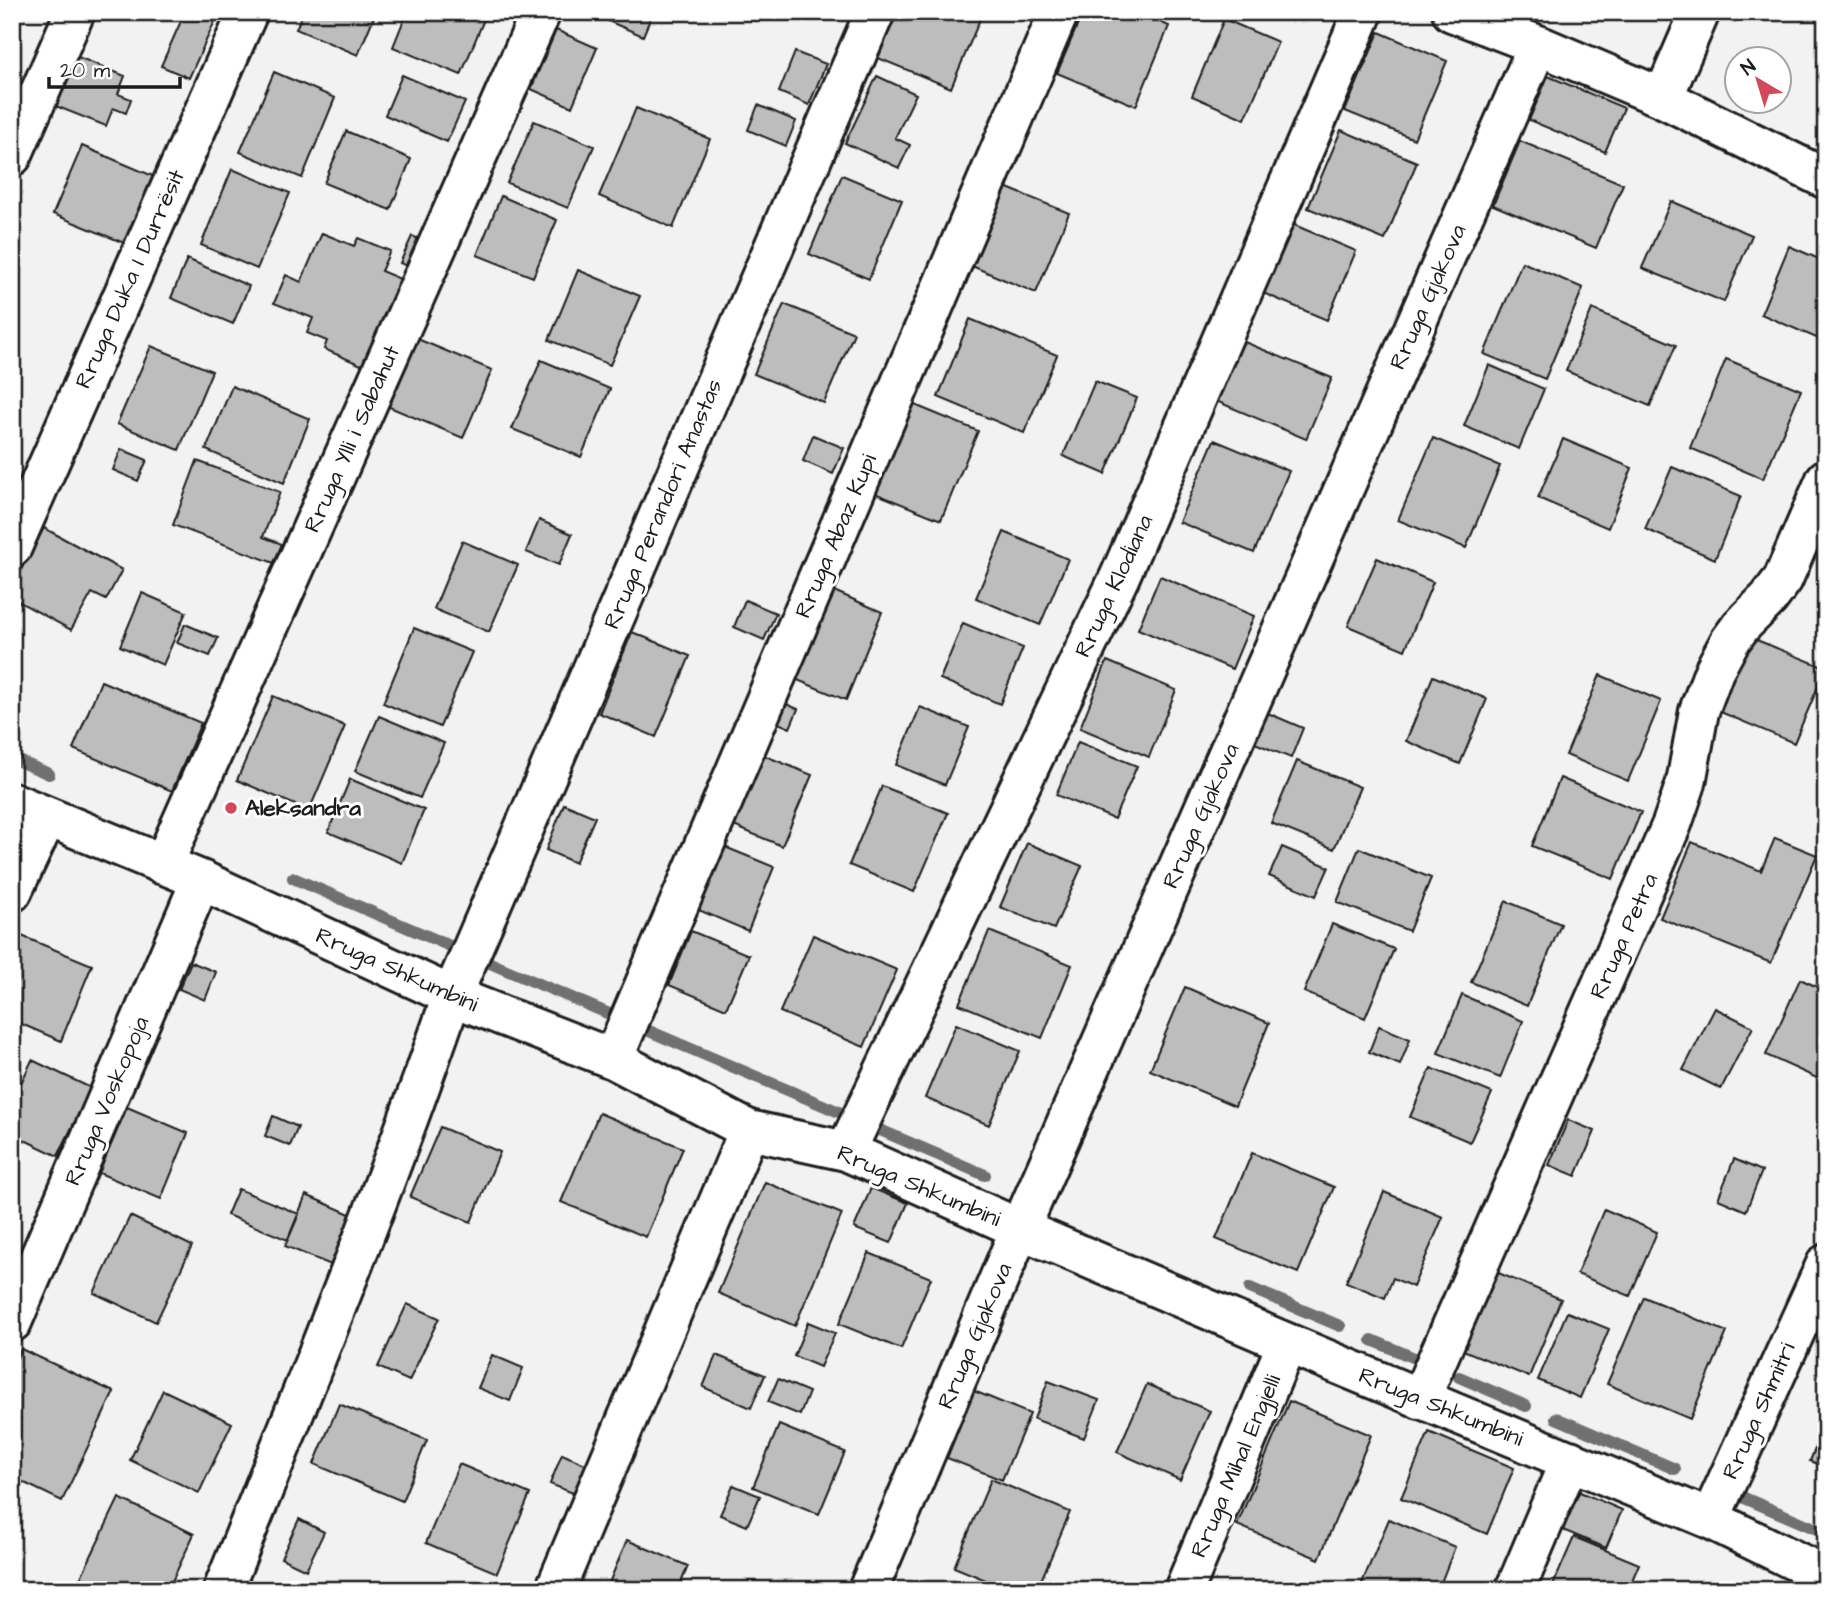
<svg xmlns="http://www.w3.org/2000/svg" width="1838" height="1602" viewBox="0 0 1838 1602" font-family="'Architects Daughter',sans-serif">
<rect width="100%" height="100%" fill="#f2f2f2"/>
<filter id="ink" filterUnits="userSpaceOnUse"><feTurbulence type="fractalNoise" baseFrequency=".0143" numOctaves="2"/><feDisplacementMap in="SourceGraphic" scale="14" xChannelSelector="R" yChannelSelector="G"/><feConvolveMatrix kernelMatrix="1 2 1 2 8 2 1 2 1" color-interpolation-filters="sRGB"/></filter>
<g filter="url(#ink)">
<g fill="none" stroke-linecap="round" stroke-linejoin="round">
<!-- stream -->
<path stroke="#707070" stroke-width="12" d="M12,758L49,774
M293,878L457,949
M476,957L621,1019
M642,1028L839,1112
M880,1130L985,1175
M1250,1288L1340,1326
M1372,1340L1419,1360
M1459,1377L1526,1406
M1556,1418L1675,1469
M1742,1497L1826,1533"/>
</g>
<!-- building -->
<path fill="#bdbdbd" stroke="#1c1c1c" stroke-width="2" d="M185,12H194L215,21L189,78L161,66Z
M303,12H376L358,55L296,29Z
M407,12H487L461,75L393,47Z
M587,12H653L643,36Z
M897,12H983L951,88L878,58Z
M1083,12H1137L1169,26L1136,106L1057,73Z
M1224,19L1278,42L1245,119L1192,96Z
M556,30L597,48L572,107L531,89Z
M1379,32L1447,61L1414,139L1345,111Z
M795,52L826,64L809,105L779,92Z
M73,55L125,76L118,94L131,99L126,113L113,108L106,126L53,105Z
M274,72L335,98L302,178L240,152Z
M402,75L465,102L447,142L385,115Z
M877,76L916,94L895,138L910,145L899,168L845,143Z
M1548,76L1624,108L1605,152L1529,120Z
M758,105L796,121L786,146L748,130Z
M636,108L710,139L673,228L599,196Z
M534,121L594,146L568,208L507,183Z
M1341,130L1417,162L1385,240L1308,208Z
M346,131L411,159L390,210L324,183Z
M1520,141L1623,184L1596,248L1493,205Z
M82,146L153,176L124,243L53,214Z
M232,169L290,193L257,269L201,245Z
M842,175L902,200L869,279L809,254Z
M1000,185L1069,213L1036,293L967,264Z
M501,196L557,220L533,277L477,255Z
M1671,201L1752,235L1724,302L1642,268Z
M1292,224L1356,251L1327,320L1263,293Z
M322,233L354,246L358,238L390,251L381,271L405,281L368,368L324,349L327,341L307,333L313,318L274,303L286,275L301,282Z
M412,236L432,245L420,272L400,263Z
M1789,246L1826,262V329L1821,340L1761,314Z
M187,259L249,286L233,324L171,298Z
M1522,262L1583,288L1545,379L1484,354Z
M578,270L640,296L610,365L549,340Z
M784,304L854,333L824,403L754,374Z
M1592,309L1676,345L1650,406L1566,371Z
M970,319L1057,355L1024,433L938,397Z
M415,338L492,370L463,438L387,406Z
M1242,341L1332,378L1306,439L1216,401Z
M151,346L212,371L179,450L117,424Z
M1726,359L1801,390L1763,479L1690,448Z
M541,360L610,389L581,457L512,429Z
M1489,365L1544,389L1519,449L1464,426Z
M1095,381L1137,398L1105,474L1063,456Z
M232,386L310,419L284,483L206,450Z
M910,403L978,431L941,520L872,492Z
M813,435L844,448L833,474L803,461Z
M1433,438L1500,466L1466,548L1398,520Z
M1563,439L1632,468L1608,528L1538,498Z
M1214,440L1289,471L1254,553L1179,522Z
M121,449L147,460L138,481L113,470Z
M197,461L280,492L263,537L282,544L274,563L173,525Z
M1672,467L1741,496L1715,559L1645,529Z
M539,520L572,534L559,565L526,552Z
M44,528L122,570L106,600L92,593L71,630L12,598V586Z
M1004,532L1068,559L1040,625L976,598Z
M462,541L518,565L489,632L434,609Z
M1377,558L1433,582L1405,650L1348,626Z
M1160,576L1254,616L1232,669L1138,629Z
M827,588L882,612L846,700L790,677Z
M142,593L186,612L163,665L120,646Z
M745,600L776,613L764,640L734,627Z
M963,623L1023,648L1000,704L940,679Z
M185,624L218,638L210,656L177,643Z
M414,628L472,652L440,727L383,703Z
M632,632L690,656L656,737L599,713Z
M1749,637L1826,668L1794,743L1718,711Z
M1107,661L1176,690L1149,757L1080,728Z
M1600,675L1661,701L1628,781L1566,755Z
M1433,676L1487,699L1460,764L1406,741Z
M101,681L201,723L172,791L73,749Z
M273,696L345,726L309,811L237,780Z
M779,701L798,709L790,728L771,720Z
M920,707L969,727L945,785L896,765Z
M1263,711L1303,728L1291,758L1250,741Z
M379,716L444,743L420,798L355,771Z
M1078,742L1137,766L1114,819L1056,795Z
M758,753L812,775L782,846L729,824Z
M1297,761L1360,787L1334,849L1271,823Z
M1560,778L1641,812L1613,879L1532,846Z
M350,779L424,810L402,863L328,832Z
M882,786L948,813L914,892L849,865Z
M564,804L595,817L575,863L546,850Z
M1775,838L1817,855L1771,963L1660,918L1692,842L1761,871Z
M1027,843L1082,866L1054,929L1000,907Z
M720,845L774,867L748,931L694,908Z
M1282,847L1329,867L1316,896L1269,876Z
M1359,848L1431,878L1409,931L1337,902Z
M1506,901L1561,924L1527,1006L1471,982Z
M1826,906V929L1817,925Z
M1332,924L1394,949L1365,1018L1304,992Z
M691,931L749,955L726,1009L669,985Z
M989,931L1072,965L1042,1038L959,1004Z
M12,932L92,965L61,1041L12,1020Z
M813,935L897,970L864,1047L780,1012Z
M191,962L216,972L205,1000L179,989Z
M1800,979L1826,991V1069L1821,1080L1766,1055Z
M1185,987L1269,1023L1235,1106L1150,1070Z
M1462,995L1523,1021L1500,1078L1438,1053Z
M1715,1008L1753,1027L1721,1089L1683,1070Z
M956,1024L1020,1051L989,1125L925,1098Z
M1379,1026L1410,1039L1400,1065L1369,1052Z
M32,1060L91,1088L58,1156L12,1134V1102Z
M1431,1068L1492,1093L1470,1142L1410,1117Z
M127,1107L188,1133L161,1199L99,1173Z
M599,1113L683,1148L646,1237L561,1202Z
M273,1116L298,1127L290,1146L265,1136Z
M1568,1120L1595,1131L1576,1176L1549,1165Z
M440,1127L500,1152L471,1222L410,1197Z
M1252,1153L1334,1187L1298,1273L1216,1239Z
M1734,1159L1762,1171L1746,1211L1718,1199Z
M765,1182L842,1214L795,1326L718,1293Z
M871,1188L908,1203L891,1243L854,1228Z
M238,1189L299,1214L288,1240L227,1215Z
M1384,1192L1443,1217L1413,1287L1393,1278L1385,1298L1346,1282Z
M306,1195L357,1217L336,1267L285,1246Z
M1604,1209L1657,1232L1630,1296L1577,1274Z
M130,1216L192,1246L156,1322L94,1293Z
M869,1253L931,1278L901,1349L839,1324Z
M1496,1272L1561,1299L1529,1377L1463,1350Z
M1644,1297L1727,1332L1690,1419L1607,1384Z
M407,1304L439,1318L409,1381L378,1367Z
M1567,1312L1609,1329L1580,1398L1538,1380Z
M808,1322L835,1333L820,1367L794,1356Z
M21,1349L114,1392L62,1501L12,1477V1368Z
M492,1355L523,1368L510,1401L478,1388Z
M716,1355L765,1375L751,1408L703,1387Z
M778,1379L809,1392L800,1415L768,1402Z
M1048,1381L1099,1400L1084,1438L1034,1419Z
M1147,1384L1210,1411L1180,1480L1117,1452Z
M163,1390L232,1423L199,1493L130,1460Z
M974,1391L1030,1414L1002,1480L947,1458Z
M1289,1401L1371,1435L1319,1559L1237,1525Z
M339,1404L427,1440L402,1501L314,1464Z
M1826,1422V1467L1810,1461Z
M779,1425L845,1452L819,1514L753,1487Z
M1429,1432L1514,1468L1487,1534L1401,1498Z
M562,1454L590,1466L578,1495L550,1484Z
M459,1464L530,1494L497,1573L426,1543Z
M991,1479L1070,1512L1037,1590H1010L954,1567Z
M733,1485L760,1496L747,1526L720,1515Z
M1573,1489L1622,1510L1606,1548L1558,1528Z
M119,1498L194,1534L168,1590H109L81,1577Z
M299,1519L324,1532L306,1570L281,1558Z
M1389,1519L1455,1547L1438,1590H1359Z
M1574,1537L1639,1564L1628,1590H1551Z
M627,1540L688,1566L678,1590H606Z"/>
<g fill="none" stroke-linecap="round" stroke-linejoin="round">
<defs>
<path id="street" d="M1452,12L1538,45L1663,98L1826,179
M1663,98L1700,12
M12,156L75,12
M12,547L248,12
M12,802L201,880L452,996L613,1059L749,1130L846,1151L1020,1229L1287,1343L1710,1519L1826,1576
M163,865L541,12
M12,892L47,817
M613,1059L1059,12
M846,1151L1120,576L1363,12
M12,1322L201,880
M1420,1399L1672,824L1686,783L1699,711L1714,671L1730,641L1741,626L1769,598L1783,579L1826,479
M1710,1519L1826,1264
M223,1590C302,1393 383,1197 452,996L875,12
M555,1590L749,1130
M868,1590L1020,1229L1538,45
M1184,1590L1287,1343
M1515,1590L1570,1460"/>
</defs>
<!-- street casing -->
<use href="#street" stroke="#1c1c1c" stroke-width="44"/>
<!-- street -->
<use href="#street" stroke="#fff" stroke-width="38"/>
</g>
</g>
<!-- markers -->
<circle fill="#d1495b" stroke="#fff" stroke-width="2.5" cx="231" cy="808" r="7"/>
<g text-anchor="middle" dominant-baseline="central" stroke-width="6" stroke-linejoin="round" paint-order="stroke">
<!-- street labels -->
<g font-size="23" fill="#1c1c1c" stroke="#fff">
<text transform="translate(130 279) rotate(-66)">Rruga Duka I Durrësit</text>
<text transform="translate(1428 297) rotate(-66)">Rruga Gjakova</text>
<text transform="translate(352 439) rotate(-66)">Rruga Ylli i Sabahut</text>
<text transform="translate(663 504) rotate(-67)">Rruga Perandori Anastas</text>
<text transform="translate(836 536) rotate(-67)">Rruga Abaz Kupi</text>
<text transform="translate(1114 586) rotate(-65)">Rruga Klodiana</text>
<text transform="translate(1201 816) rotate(-66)">Rruga Gjakova</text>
<text transform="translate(1624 936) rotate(-66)">Rruga Petra</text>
<text transform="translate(397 970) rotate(24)">Rruga Shkumbini</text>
<text transform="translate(107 1101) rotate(-67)">Rruga Voskopoja</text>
<text transform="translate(919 1186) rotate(23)">Rruga Shkumbini</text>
<text transform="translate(975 1336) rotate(-67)">Rruga Gjakova</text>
<text transform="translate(1441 1407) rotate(22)">Rruga Shkumbini</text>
<text transform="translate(1759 1411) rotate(-66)">Rruga Shmitri</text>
<text transform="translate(1236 1466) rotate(-67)">Rruga Mihal Engjelli</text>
</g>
<!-- poi labels -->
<g font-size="23" font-weight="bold" fill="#1c1c1c" stroke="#fff" text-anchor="start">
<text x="245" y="808">Aleksandra</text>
</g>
</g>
<!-- margin -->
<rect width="1838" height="1602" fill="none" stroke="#fff" stroke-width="42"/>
<rect x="21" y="21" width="1796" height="1560" fill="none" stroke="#1c1c1c" stroke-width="2.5" filter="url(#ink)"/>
<!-- north arrow -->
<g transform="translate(1758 80) rotate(322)"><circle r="33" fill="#ffffff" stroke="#a4a4a4" stroke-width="2"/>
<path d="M0-5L12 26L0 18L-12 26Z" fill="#d1495b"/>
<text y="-10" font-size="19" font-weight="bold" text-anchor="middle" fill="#1c1c1c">N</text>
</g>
<!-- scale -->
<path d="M49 77v10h131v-10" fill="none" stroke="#1c1c1c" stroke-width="3.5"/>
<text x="60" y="77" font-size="21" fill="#1c1c1c" stroke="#ffffff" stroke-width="5" paint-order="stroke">20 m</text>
</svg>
